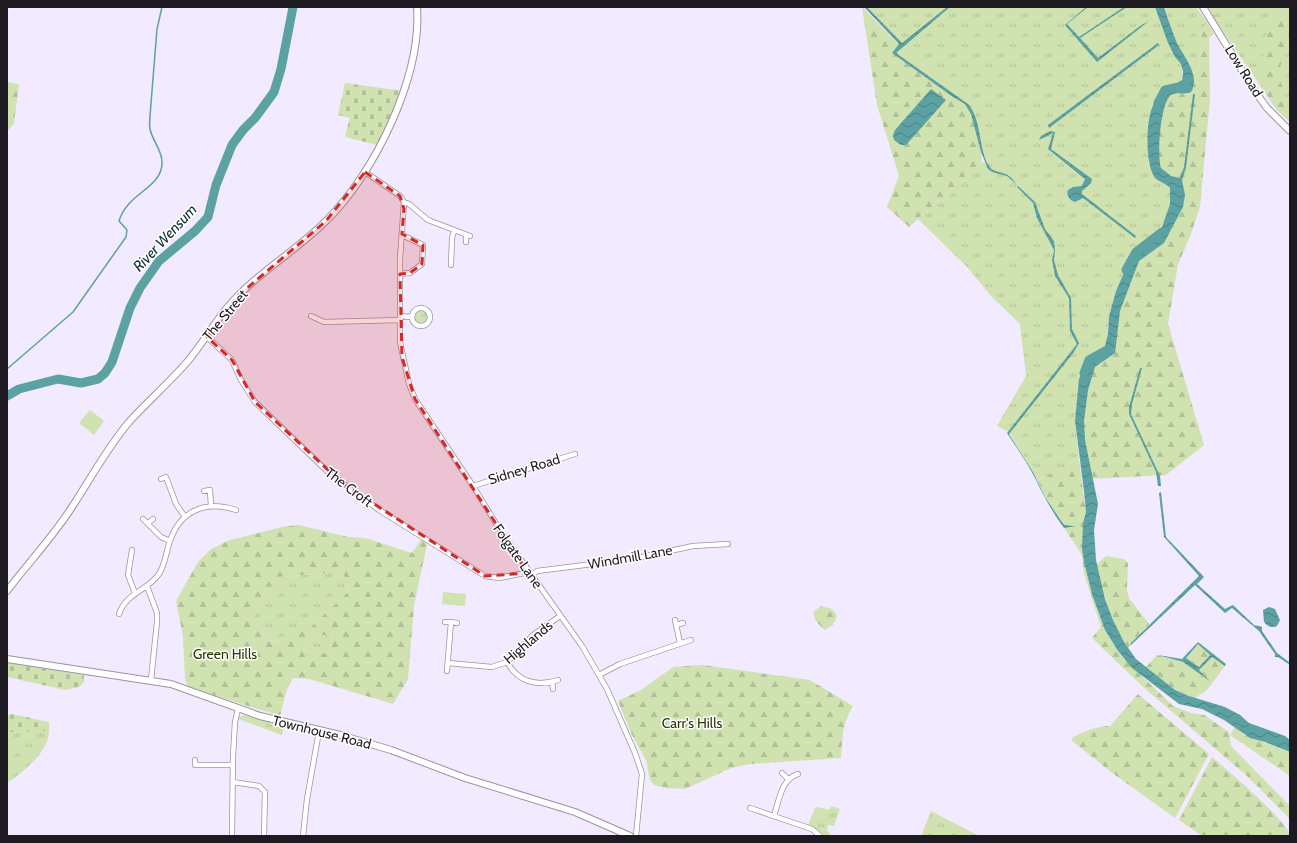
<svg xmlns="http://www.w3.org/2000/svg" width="1297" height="843" viewBox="0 0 1297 843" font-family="Cabin,sans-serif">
<defs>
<pattern id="grass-tufts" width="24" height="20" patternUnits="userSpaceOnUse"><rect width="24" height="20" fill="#cfe2b0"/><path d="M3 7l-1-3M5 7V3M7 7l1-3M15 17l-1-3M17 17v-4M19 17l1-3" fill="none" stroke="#b1c197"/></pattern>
<pattern id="forest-firs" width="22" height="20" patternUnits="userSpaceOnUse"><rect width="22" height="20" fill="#cfe2b0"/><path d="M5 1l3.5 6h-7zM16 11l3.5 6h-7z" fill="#b1c197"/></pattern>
<pattern id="cemetery-stones" width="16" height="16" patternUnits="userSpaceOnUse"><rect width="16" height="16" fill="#cfe2b0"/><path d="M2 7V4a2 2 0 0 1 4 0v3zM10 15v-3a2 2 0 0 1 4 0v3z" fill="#b1c197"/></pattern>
<pattern id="water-waves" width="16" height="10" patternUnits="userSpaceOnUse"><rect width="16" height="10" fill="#5da2a3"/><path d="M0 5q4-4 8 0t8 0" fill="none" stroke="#4c8384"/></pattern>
</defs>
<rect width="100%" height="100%" fill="#f2eafe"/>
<!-- grass -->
<path fill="url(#grass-tufts)" d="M867,7H1155L1181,64L1183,80L1179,85L1168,89L1149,161L1154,176L1171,188L1170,204L1162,227L1147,246L1129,261L1116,291L1109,316L1108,334L1104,350L1093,358L1082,371L1075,421L1079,459L1038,481L1009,432L997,426L1026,376L1020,324L991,296L968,268L918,219L982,162L988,164L981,145L976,123L895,53L904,46Z
M1164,7H1196L1207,22L1202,32L1199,69L1192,74L1173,34Z
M1209,7H1290V122L1277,110L1213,17Z
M414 316a7 7 0 1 1 14 0a7 7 0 1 1-14 0Z
M343,572L349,591L311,627L300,623L280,643L264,638L253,618L275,577Z
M323,635L333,637L329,651L321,654L303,650L305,645Z
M246,715L268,721L270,724L284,726L282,735L238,719L239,717Z
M49,731C48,753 24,771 7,783V732Z
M831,806L840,809L834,826L828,825L827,831L830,832L829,836H824L817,829L808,825L815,808L818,807L829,810Z
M931,811L979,836H921Z"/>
<!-- forest -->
<path fill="url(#forest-firs)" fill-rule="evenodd" d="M862,7L911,57L975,109L982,162L909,227L887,207L899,176L877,105Z
M1278,7H1290V27L1284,46L1279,77L1290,108V122L1277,110L1261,86L1265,36Z
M1207,22L1214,34L1209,38L1210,99L1200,207L1190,237L1178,264L1168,324L1204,445L1166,475L1091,479L1082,440L1086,364L1093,357L1106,352L1128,265C1136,249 1146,247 1158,235C1166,228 1173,207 1178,196L1168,177L1158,168L1159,100C1168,82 1167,93 1179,87C1184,84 1193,73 1199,69L1202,32Z
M7,82L19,84L14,123L7,132Z
M1079,459L1086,512L1083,523L1084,562L1105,630L1121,656L1173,706L1191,713L1204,715L1229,732L1231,746L1290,806V819L1247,776L1142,686L1092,638L1101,627L1084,574L1082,555L1064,528L1076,525H1064L1045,497L1038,481Z
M299,525L348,537L365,538L412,553L422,538L427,544L414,606L408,679L393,704L309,679L293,678L287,689L280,716L188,687L185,679L183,636L176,601L198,562L211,549L230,540L282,527ZM343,572L349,591L311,627L300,623L279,643L264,638L253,618L275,577ZM323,635L333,637L329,651L321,654L303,650L305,645Z
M1106,556L1124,559L1128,563L1127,590L1129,598L1149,624L1128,648C1111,622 1103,594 1097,564Z
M821,606L832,609L837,616L833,625L824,630L816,621L813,612Z
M1198,644L1210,655L1199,667L1186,658Z
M1157,655L1183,662L1211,682L1199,670L1212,657L1225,666L1207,690L1195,698L1175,690L1146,667Z
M702,665L810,680L853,706C841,727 843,736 841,758L750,764L731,768L685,789L668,788L654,785L650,780L646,760L631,733L618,701L641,690L673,667Z
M1138,694L1209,754L1175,818L1111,772L1071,740C1076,733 1102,725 1110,726Z
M1235,727L1244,735L1290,752V776L1230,735Z
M1212,757C1225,768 1290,823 1290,836H1202L1179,820Z"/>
<!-- cemetery -->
<path fill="url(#cemetery-stones)" d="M345,83L403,91L377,145L345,137L350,118L338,115Z
M7,662L84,675V682L79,687L65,690L7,677Z
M12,714L49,722V731L7,732V715Z"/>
<!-- pitch -->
<path fill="#cfe2b0" d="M90,410L104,421L94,435L79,423Z
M443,592L466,594L465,606L442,604Z"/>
<!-- water -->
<path fill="url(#water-waves)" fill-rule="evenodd" d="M864,7H867L902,43L947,7H950L896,53L968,104C982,120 978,148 989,166C994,175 1007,168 1016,184L1007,176L992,172L988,169L981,152L971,114L965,104L953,97L892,53L899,44Z
M1086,7H1088L1067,24L1079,37L1124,7H1127L1080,38L1098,58L1140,26L1149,21L1097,62L1065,25Z
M1155,7H1164C1168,19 1172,31 1177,43C1184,57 1201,76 1191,92C1185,95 1174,91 1170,96C1160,106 1157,155 1161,168L1171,176L1180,178L1184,167L1193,94H1195L1186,168L1182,180L1185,195L1183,207L1164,243L1139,261L1120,311L1115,353L1095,367L1088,390L1084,421L1085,440L1098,504L1094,530L1096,560L1105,599L1113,620L1124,642L1136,659L1175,690L1189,696L1225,707L1240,715L1249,723L1285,736L1290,740V752L1265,742L1250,738L1224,720L1202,709L1179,704L1132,668L1118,651L1105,630L1092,594L1084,562L1082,549L1083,523L1086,512L1084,491L1075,421L1079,379L1084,366L1104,350L1108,334L1109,316L1116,291L1129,261L1139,250L1147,246L1162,227L1170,204V188C1166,183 1159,182 1155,178C1145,164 1146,123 1152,108C1154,102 1159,97 1163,93C1168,88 1176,88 1182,83L1183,72L1181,64L1175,57L1168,43Z
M1158,43L1159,45L1049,128L1048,125Z
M931,89L946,100L906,145H901L894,140L893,135L895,130Z
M1050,131L1055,132L1051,149L1092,179L1091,183L1082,191V194L1136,236L1135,238L1083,198L1075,202C1069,200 1066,195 1068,190L1073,187L1082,186L1085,179L1048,149L1053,133L1039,140L1041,136Z
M1018,186L1035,202L1045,229L1054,241L1055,250L1054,260L1058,275L1071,298L1072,329L1079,343L1074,352L1009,434L1033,472L1045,497L1064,525L1076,526L1064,528C1053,513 1044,497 1036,480C1028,464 1017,448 1007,433L1077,344L1070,331L1069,298L1055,276L1052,260L1054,250L1037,218L1033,203L1017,187Z
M1140,368H1142L1132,404L1131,414L1160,476L1161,486H1158L1156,472L1129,414V407Z
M1161,492L1166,537L1204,577L1197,584L1225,609L1233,605L1254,625L1262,627V631L1277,653L1289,662L1290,665L1278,657H1275V654L1259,631L1232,608L1225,613L1195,585L1131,645L1130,644L1199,576L1164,537L1159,493Z
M1269,607L1275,609L1280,620L1277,626C1271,628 1268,627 1264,622L1263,610Z
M1198,642L1226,664L1225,666L1212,657L1199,670L1211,682L1183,662L1158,655L1182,659ZM1198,644L1210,655L1199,667L1186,658Z"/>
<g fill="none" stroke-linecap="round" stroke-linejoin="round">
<!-- stream -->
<path stroke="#5da2a3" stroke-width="1.5" d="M7,369L73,312L126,237L127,230L119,221C127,193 162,188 162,163C163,152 152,140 150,129C149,125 150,120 150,116L157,29L162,7"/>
<!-- river -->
<path stroke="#5da2a3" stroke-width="9" d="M1158,103L1165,90L1179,87L1186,83
M1126,270L1136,252L1162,232
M1084,373L1089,360L1109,349
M7,396L19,389L58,379L81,383L98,379L105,373L112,362L130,308L140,288L159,261L195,231L208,217L216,185L232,145L243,130L255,118L274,92L281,69L293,7"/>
<defs>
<path id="minor" d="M365,172L400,196L404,202L400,259V342L409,384L415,399L473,486L500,530L582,646L607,689L635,753L642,774L636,836
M404,202L409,204L428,220L470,236
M466,242V235
M451,265L452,238L454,231
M400,274L410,273L422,264L423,245L402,235
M412 317a9 9 0 1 1 18 0a9 9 0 1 1-18 0Z
M311,316L324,322L400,320
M400,316L411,317
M207,337L232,360L241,380L255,402L327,471L379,510L485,576L499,578L530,572
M161,479L166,477L176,504L185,517
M473,486L575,454
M204,491L210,490L211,506
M143,519L161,537L170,541
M148,523L153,519
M132,550L128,575L135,593
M532,575L537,571L632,559L693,546L728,544
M147,586L157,613V622L151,680
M119,614C126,593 147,591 159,574C165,565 166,552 170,541C180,511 205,500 236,510
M675,620L680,643
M445,622H451
M676,625L683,623
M507,662C518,682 537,687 558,680
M448,663L492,667L507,662L533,635L560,616
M447,671L451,622L457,623
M599,675L620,664L691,640
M552,682L553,689
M195,760V765H233
M782,773L788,779
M233,782L259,786L265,792L264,836
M750,808L812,829L820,836
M774,816C779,801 781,779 798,774
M232,836L233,756L235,722L238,709
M303,836L307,799L319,731"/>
<path id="tertiary" d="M1203,7L1254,90L1267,108L1290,131
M7,591C28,563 53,537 72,507C91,478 107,448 129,422C148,401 169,383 188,361C202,344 213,325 227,308C255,274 295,252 326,221C375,173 422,76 417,7
M7,659L171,684L260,716L340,735L391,750L465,778L575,812L630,836"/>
</defs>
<!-- minor casing -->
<use href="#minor" stroke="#9a93a6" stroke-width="6"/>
<!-- tertiary casing -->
<use href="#tertiary" stroke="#9a93a6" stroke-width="8"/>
<!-- minor -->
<use href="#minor" stroke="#fff" stroke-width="4.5"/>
<!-- tertiary -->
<use href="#tertiary" stroke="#fff" stroke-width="6"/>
</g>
<!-- marked area -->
<path fill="#d62828" fill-opacity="0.2" stroke="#d62828" stroke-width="3" stroke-dasharray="8 5" stroke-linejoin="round" d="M365,172L400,196L404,209L402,234L423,245L422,264L410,273L400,274L402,357L415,399L528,573L485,576L342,483L255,402L232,360L207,337L239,295L326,221Z"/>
<g text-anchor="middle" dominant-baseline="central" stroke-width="3" stroke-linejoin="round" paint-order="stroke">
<!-- street labels -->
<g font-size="14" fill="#1d1a21" stroke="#fff">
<text transform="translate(1244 71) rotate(58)">Low Road</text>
<text transform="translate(225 315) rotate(-50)">The Street</text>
<text transform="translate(524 469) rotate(-17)">Sidney Road</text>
<text transform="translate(349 487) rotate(37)">The Croft</text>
<text transform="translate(518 556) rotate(55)">Folgate Lane</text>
<text transform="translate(630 557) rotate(-10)">Windmill Lane</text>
<text transform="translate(528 642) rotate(-40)">Highlands</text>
<text transform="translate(322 732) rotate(14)">Townhouse Road</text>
</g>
<!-- park labels -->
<g font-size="14" fill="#293800" stroke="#fff">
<text x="225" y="654">Green Hills</text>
<text x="692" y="723">Carr's Hills</text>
</g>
<!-- water labels -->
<g font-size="15" font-style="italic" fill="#0d3031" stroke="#fff">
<text transform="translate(165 238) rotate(-47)">River Wensum</text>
</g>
</g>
<!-- border -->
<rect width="1297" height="843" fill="none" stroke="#1d1a21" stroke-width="16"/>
</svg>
